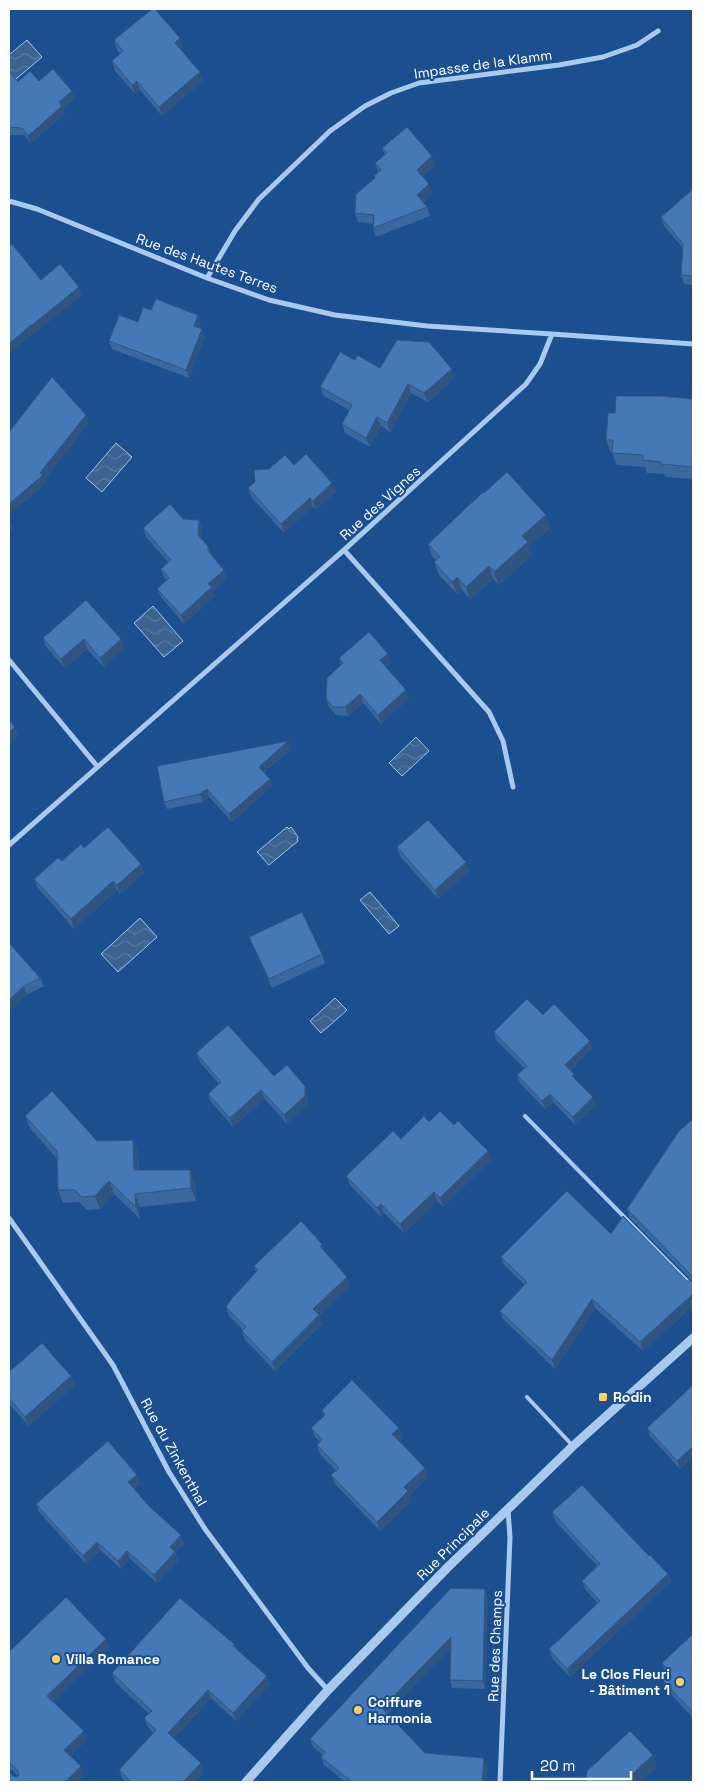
<svg xmlns="http://www.w3.org/2000/svg" width="702" height="1791" viewBox="0 0 702 1791" font-family="'Space Grotesk',sans-serif">
<defs>
<pattern id="water-waves" width="16" height="10" patternUnits="userSpaceOnUse" patternTransform="scale(1.25)"><rect width="16" height="10" fill="#3c6290"/><path d="M0 5q4-4 8 0t8 0" fill="none" stroke="#597aa1"/></pattern>
</defs>
<rect width="100%" height="100%" fill="#1b4f8f"/>
<!-- water -->
<path fill="url(#water-waves)" stroke="#9cc4f0" d="M27,40L42,57L9,85V55Z
M116,443L132,457L102,492L86,478Z
M153,606L183,641L164,657L134,623Z
M416,737L429,751L402,776L389,763Z
M287,827L289,829L291,827L298,837L297,839L298,841L269,865L257,852Z
M370,892L399,926L389,934L360,900Z
M140,918L157,937L118,972L101,954Z
M335,998L347,1010L321,1033L310,1021Z"/>
<g fill="none" stroke-linecap="round" stroke-linejoin="round">
<!-- service -->
<path stroke="#a9c9ee" stroke-width="4" d="M525,1116L693,1287
M527,1397L573,1446"/>
<!-- minor -->
<path stroke="#a9c9ee" stroke-width="5" d="M9,201L37,209L207,278L269,300L335,315L427,326L552,334
M207,278L235,231L259,199L330,131L365,106L391,93L419,83L559,65L603,57L637,45L658,31
M344,550L489,712L503,741L513,787
M9,660L97,766
M9,845L344,550L526,384L540,364L552,334L693,344
M9,1218L113,1365L169,1472L205,1529L308,1668L328,1690
M500,1782L510,1537L508,1510"/>
<!-- tertiary -->
<path stroke="#a9c9ee" stroke-width="9" d="M246,1782L328,1690L447,1568L573,1446L693,1338"/>
</g>
<!-- wall -->
<path fill="#3a679d" d="M114,40L183,47L181,49L203,81L162,116L140,90L135,94L115,71L112,61L120,54L117,50Z
M9,71L18,82L39,81L75,99L63,109L65,114L31,143L24,135H9Z
M382,148L435,165L422,177L432,194L423,202L427,207L430,216L376,237L373,228V224L358,222L355,213L375,178L374,176L378,172L375,163L385,155Z
M693,189V285L684,284L681,275L683,248L664,226L661,217Z
M151,310L201,323L199,328L205,337L189,378L112,349L109,341L138,322Z
M355,360L380,368L455,378L428,402L411,393L390,432L381,426L370,447L345,433L342,424L349,410L324,396L320,387Z
M693,399V479L665,477L664,474L647,473L645,467L617,465L612,453H611L606,440L615,413Z
M294,465L332,483L336,492L316,509L313,507L284,533L251,497L248,488L269,469Z
M484,493L550,528L529,547L532,555L499,585L493,579L470,599L462,590L457,594L439,575L434,562L436,560L432,556L428,544Z
M183,519L199,520L202,529L201,539L208,546L211,554L227,578L213,591L215,596L184,624L161,597L157,589L167,580L164,577L161,569L168,562L146,537L143,528Z
M43,638L121,639L124,649L104,667L87,649L65,668L46,647Z
M339,658L391,662L386,667L409,698L381,724L363,703L348,716L336,715L329,707L326,698L341,665Z
M288,741L291,749L264,772L270,779L272,786L232,822L209,797L203,802L167,809L164,802Z
M397,847L466,862L469,872L438,899L400,856Z
M62,861L141,864L144,873L120,894L117,890L74,929L38,888L34,879Z
M249,937L322,954L325,963L272,988L253,946Z
M9,943L40,978L44,986L27,995L9,1011Z
M543,1015L590,1041L592,1048L570,1070L576,1080L596,1105L575,1125L553,1102L545,1109L520,1083L517,1075L524,1068L496,1040L494,1032Z
M196,1053L305,1086L308,1095V1105L287,1124L265,1099L233,1127L211,1102L208,1094L219,1084L200,1062Z
M25,1116L97,1141L133,1140L138,1153L139,1170L195,1182L196,1201L140,1207V1219L114,1194L100,1209L87,1210L79,1202L63,1203L58,1190L57,1159L30,1128Z
M693,1119V1306L643,1351L595,1308L555,1369L503,1319L500,1311L525,1285L504,1265L501,1257L611,1234L687,1281H692L630,1218L627,1209Z
M429,1122L454,1125L488,1151L491,1160L443,1207L437,1201L404,1233L384,1213L381,1217L350,1185L346,1176L401,1139Z
M322,1244L326,1253L350,1286L319,1316L322,1324L275,1371L245,1340L242,1331L243,1330L229,1316L226,1307L256,1272L254,1266Z
M9,1372L71,1376L75,1385L29,1426L9,1404Z
M693,1385V1457L680,1469L650,1436L647,1428Z
M322,1410L399,1428L402,1438L399,1440L425,1468L428,1477L410,1495L412,1500L380,1531L335,1484L331,1475L336,1471L320,1454L317,1445L320,1442L315,1437L311,1428L324,1416Z
M140,1483L134,1489L184,1544L175,1553L178,1561L157,1583L130,1559L121,1569L100,1550L86,1564L39,1512L36,1504Z
M552,1512L649,1556L668,1574L671,1582L570,1677L552,1658L549,1649L598,1604L585,1589L582,1581L597,1566L555,1521Z
M488,1597L485,1689L452,1688L450,1680V1648L387,1714L425,1753L487,1766L486,1782H345L324,1765L321,1757L323,1755L313,1747L310,1739Z
M693,1634V1718L667,1690L663,1681L667,1675L665,1672L662,1663Z
M106,1639L109,1648L53,1702L87,1739L70,1756L84,1775L9,1782L13,1776L17,1777L18,1776L12,1770L9,1771V1652Z
M234,1644L236,1648L270,1684L236,1721L211,1698L174,1738L204,1772L194,1782H126L122,1778L119,1770L153,1733L148,1727L144,1718L149,1714L115,1682L112,1673Z"/>
<!-- shaded-wall -->
<path fill="#305480" d="M180,38L183,47L178,52L175,43Z
M200,72L203,81L162,116L159,107Z
M137,81L140,90L135,94L132,85Z
M72,91L75,99L63,109L65,114L31,143L28,136L59,102Z
M432,156L435,165L420,179L417,170Z
M429,184L432,194L421,204L417,195Z
M79,287L82,295L34,334L31,326Z
M198,315L201,323L197,334L194,326Z
M31,325L34,333L10,353L9,349V344Z
M202,329L205,337L189,378L186,370Z
M452,369L455,378L428,402L424,393Z
M408,384L411,393L390,432L387,423Z
M86,415L89,423L45,480L46,484L9,515V504L40,473Z
M377,417L381,426L370,447L366,438Z
M332,483L336,492L316,509L313,501Z
M310,498L313,507L284,533L281,524Z
M546,515L550,528L529,547L532,555L499,585L494,572L522,536Z
M199,520L202,529L201,544L198,535Z
M10,521L14,529L9,534V522Z
M489,566L493,579L470,599L466,587Z
M224,570L227,578L213,591L215,596L184,624L181,615L208,584Z
M457,577L462,590L457,594L452,582Z
M84,639L87,649L65,668L61,659Z
M121,639L124,649L104,667L100,658Z
M388,654L391,662L383,669L380,660Z
M406,690L409,698L381,724L378,715Z
M360,694L363,703L348,716L345,707Z
M15,727L18,736L9,745V733Z
M288,741L291,749L261,774L259,767Z
M270,779L272,786L232,822L229,814Z
M207,789L209,797L203,802L200,794Z
M466,862L469,872L438,899L435,890Z
M141,864L144,873L120,894L117,885Z
M113,881L117,890L74,929L71,919Z
M24,986L27,995L9,1011V1000Z
M590,1041L592,1048L567,1073L565,1065Z
M305,1086L308,1095V1105L287,1124L284,1115Z
M261,1090L265,1099L233,1127L230,1118Z
M550,1094L553,1102L545,1109L542,1101Z
M593,1097L596,1105L575,1125L573,1117Z
M133,1140L138,1153L139,1182L134,1170Z
M488,1151L491,1160L443,1207L440,1198Z
M190,1170L195,1182L196,1201L191,1188Z
M109,1181L114,1194L100,1209L95,1196Z
M434,1192L437,1201L404,1233L400,1224Z
M135,1194L140,1207V1219L136,1207Z
M381,1204L384,1213L381,1217L377,1208Z
M322,1244L326,1253L320,1246Z
M347,1277L350,1286L319,1316L322,1324L275,1371L272,1362L313,1309Z
M693,1294V1306L643,1351L640,1342Z
M592,1299L595,1308L555,1369L552,1360Z
M71,1376L75,1385L29,1426L25,1417Z
M399,1428L402,1438L396,1443L392,1434Z
M691,1448L693,1457L680,1469L677,1461Z
M425,1468L428,1477L410,1495L412,1500L380,1531L377,1522L404,1487Z
M137,1475L140,1483L131,1491L128,1482Z
M181,1535L184,1544L175,1553L178,1561L157,1583L154,1575L170,1547Z
M97,1542L100,1550L86,1564L83,1556Z
M127,1551L130,1559L121,1569L118,1561Z
M668,1574L671,1582L570,1677L567,1669Z
M485,1589L488,1597L485,1689L483,1681Z
M451,1637L454,1645L384,1716L382,1708Z
M106,1639L109,1648L50,1705L47,1696Z
M267,1676L270,1684L236,1721L233,1713Z
M208,1690L211,1698L171,1741L168,1733Z
M84,1731L87,1739L67,1759L64,1750Z
M653,1755L657,1767L640,1782H627L626,1780Z
M484,1758L487,1766L486,1782H482Z
M201,1763L204,1772L194,1782H183Z
M81,1766L84,1775L77,1782H65Z"/>
<!-- building -->
<path fill="#4478b7" stroke="#305480" d="M152,9H155L180,38L175,43L200,72L159,107L137,81L132,85L112,61L123,51L114,40Z
M53,69L72,91L59,102L62,106L28,136L22,128L9,127V71L18,82L30,71L39,81Z
M407,127L432,156L417,170L429,184L417,195L427,207L373,228L374,215L355,213L356,194L375,178L374,176L381,170L375,163L387,153L382,148Z
M693,189V276L681,275L683,244L661,217Z
M12,244L41,280L60,264L79,287L31,326V325L9,344V247Z
M156,299L198,315L194,326L202,329L186,370L109,341L119,315L138,322L143,307L151,310Z
M397,340L429,342L452,369L424,393L408,384L387,423L377,417L366,438L342,424L352,405L320,387L340,352L355,360L357,355L380,368Z
M52,377L86,415L40,473L43,475L9,504V432Z
M616,396H661L693,399V467L661,464V462L643,460V455L612,453L613,440H606L608,413H615Z
M306,454L332,483L313,501L310,498L281,524L248,488L255,482L254,470L269,469L285,455L294,465Z
M507,472L546,515L522,536L528,542L494,572L489,566L466,587L457,577L452,582L434,562L440,557L428,544L483,492L484,493Z
M170,504L183,519L199,520L198,535L208,546V551L224,570L208,584L212,587L181,615L157,589L169,578L161,569L171,560L143,528Z
M86,600L121,639L100,658L84,639L61,659L43,638Z
M369,632L388,654L380,660L406,690L378,715L360,694L345,707H333L326,698L327,678L343,663L339,658Z
M9,720L15,727L9,733Z
M288,741L259,767L270,779L229,814L207,789L200,794L164,802L157,766Z
M428,820L466,862L435,890L397,847Z
M108,827L141,864L117,885L113,881L71,919L34,879L58,858L62,861L81,844L84,848Z
M302,912L322,954L269,979L249,937Z
M9,943L40,978L24,986L9,1000Z
M527,999L543,1015L554,1004L590,1041L565,1065L574,1074L572,1076L593,1097L573,1117L550,1094L542,1101L517,1075L527,1066L494,1032Z
M228,1025L274,1076L287,1065L305,1086V1096L284,1115L261,1090L230,1118L208,1094L221,1082L196,1053Z
M52,1091L97,1141L133,1140L134,1170H190L191,1188L135,1194L136,1207L109,1181L95,1196L82,1197L75,1190H58L57,1151L25,1116Z
M440,1111L454,1125L458,1121L488,1151L440,1198L434,1192L400,1224L381,1204L377,1208L346,1176L393,1131L401,1139L424,1116L429,1122Z
M693,1119V1294L640,1342L592,1299L552,1360L500,1311L527,1282L501,1257L567,1191L611,1234L623,1216L687,1281H693L692,1276L627,1209L679,1131Z
M301,1221L322,1244L320,1246L347,1277L313,1309L319,1315L272,1362L242,1331L246,1327L226,1307L233,1297L258,1270L254,1266Z
M42,1343L71,1376L25,1417L9,1398V1372Z
M352,1380L399,1428L392,1434L425,1468L404,1487L408,1491L377,1522L331,1475L339,1468L317,1445L322,1439L311,1428L325,1415L322,1410Z
M693,1385V1451L691,1448L677,1461L647,1428Z
M108,1441L137,1475L128,1482L149,1506L181,1535L170,1547L175,1552L154,1575L127,1551L118,1561L97,1542L83,1556L36,1504Z
M582,1485L649,1556L650,1555L668,1574L567,1669L549,1649L600,1601L582,1581L600,1564L552,1512Z
M451,1588L485,1589L483,1681L450,1680L451,1637L382,1708L425,1753L484,1758L482,1782H352L321,1757L325,1752L310,1739Z
M66,1597L106,1639L47,1696L84,1731L64,1750L81,1766L65,1782H9V1772L13,1776L17,1777L19,1775L18,1771L9,1762V1652Z
M180,1598L234,1644L233,1646L267,1676L233,1713L208,1690L168,1733L201,1763L183,1782H132L119,1770L156,1730L144,1718L152,1711L112,1673Z
M693,1634V1712L663,1681L670,1671L662,1663Z
M630,1731L653,1755L626,1780L628,1782H585L586,1781L587,1771Z"/>
<!-- markers -->
<g fill="#ffd166" stroke="#1b4f8f" stroke-width="2">
<rect x="598" y="1392" width="10" height="10" rx="2.5"/>
<circle cx="56" cy="1659" r="5"/>
<circle cx="680" cy="1682" r="5"/>
<circle cx="358" cy="1710" r="5"/>
</g>
<g text-anchor="middle" dominant-baseline="central" stroke-width="4" stroke-linejoin="round" paint-order="stroke">
<!-- street labels -->
<g font-size="14" fill="#fff" stroke="#1b4f8f">
<text transform="translate(483 64) rotate(-8)">Impasse de la Klamm</text>
<text transform="translate(207 263) rotate(20)">Rue des Hautes Terres</text>
<text transform="translate(380 503) rotate(-42)">Rue des Vignes</text>
<text transform="translate(174 1452) rotate(61)">Rue du Zinkenthal</text>
<text transform="translate(453 1544) rotate(-45)">Rue Principale</text>
<text transform="translate(495 1646) rotate(-88)">Rue des Champs</text>
</g>
<!-- poi labels -->
<g font-size="14" font-weight="bold" fill="#fff" stroke="#1b4f8f" text-anchor="start">
<text x="613" y="1397">Rodin</text>
<text x="66" y="1659">Villa Romance</text>
<text x="670" y="1674" text-anchor="end">Le Clos Fleuri<tspan x="670" dy="16">- Bâtiment 1</tspan></text>
<text x="368" y="1702">Coiffure<tspan x="368" dy="16">Harmonia</tspan></text>
</g>
</g>
<!-- border -->
<rect width="702" height="1791" fill="none" stroke="#ffffff" stroke-width="20"/>
<!-- scale -->
<path d="M532 1771v8h99v-8" fill="none" stroke="#ffffff" stroke-width="2.5"/>
<text x="540" y="1771" font-size="15" fill="#ffffff" stroke="#1b4f8f" stroke-width="4" paint-order="stroke">20 m</text>
</svg>
